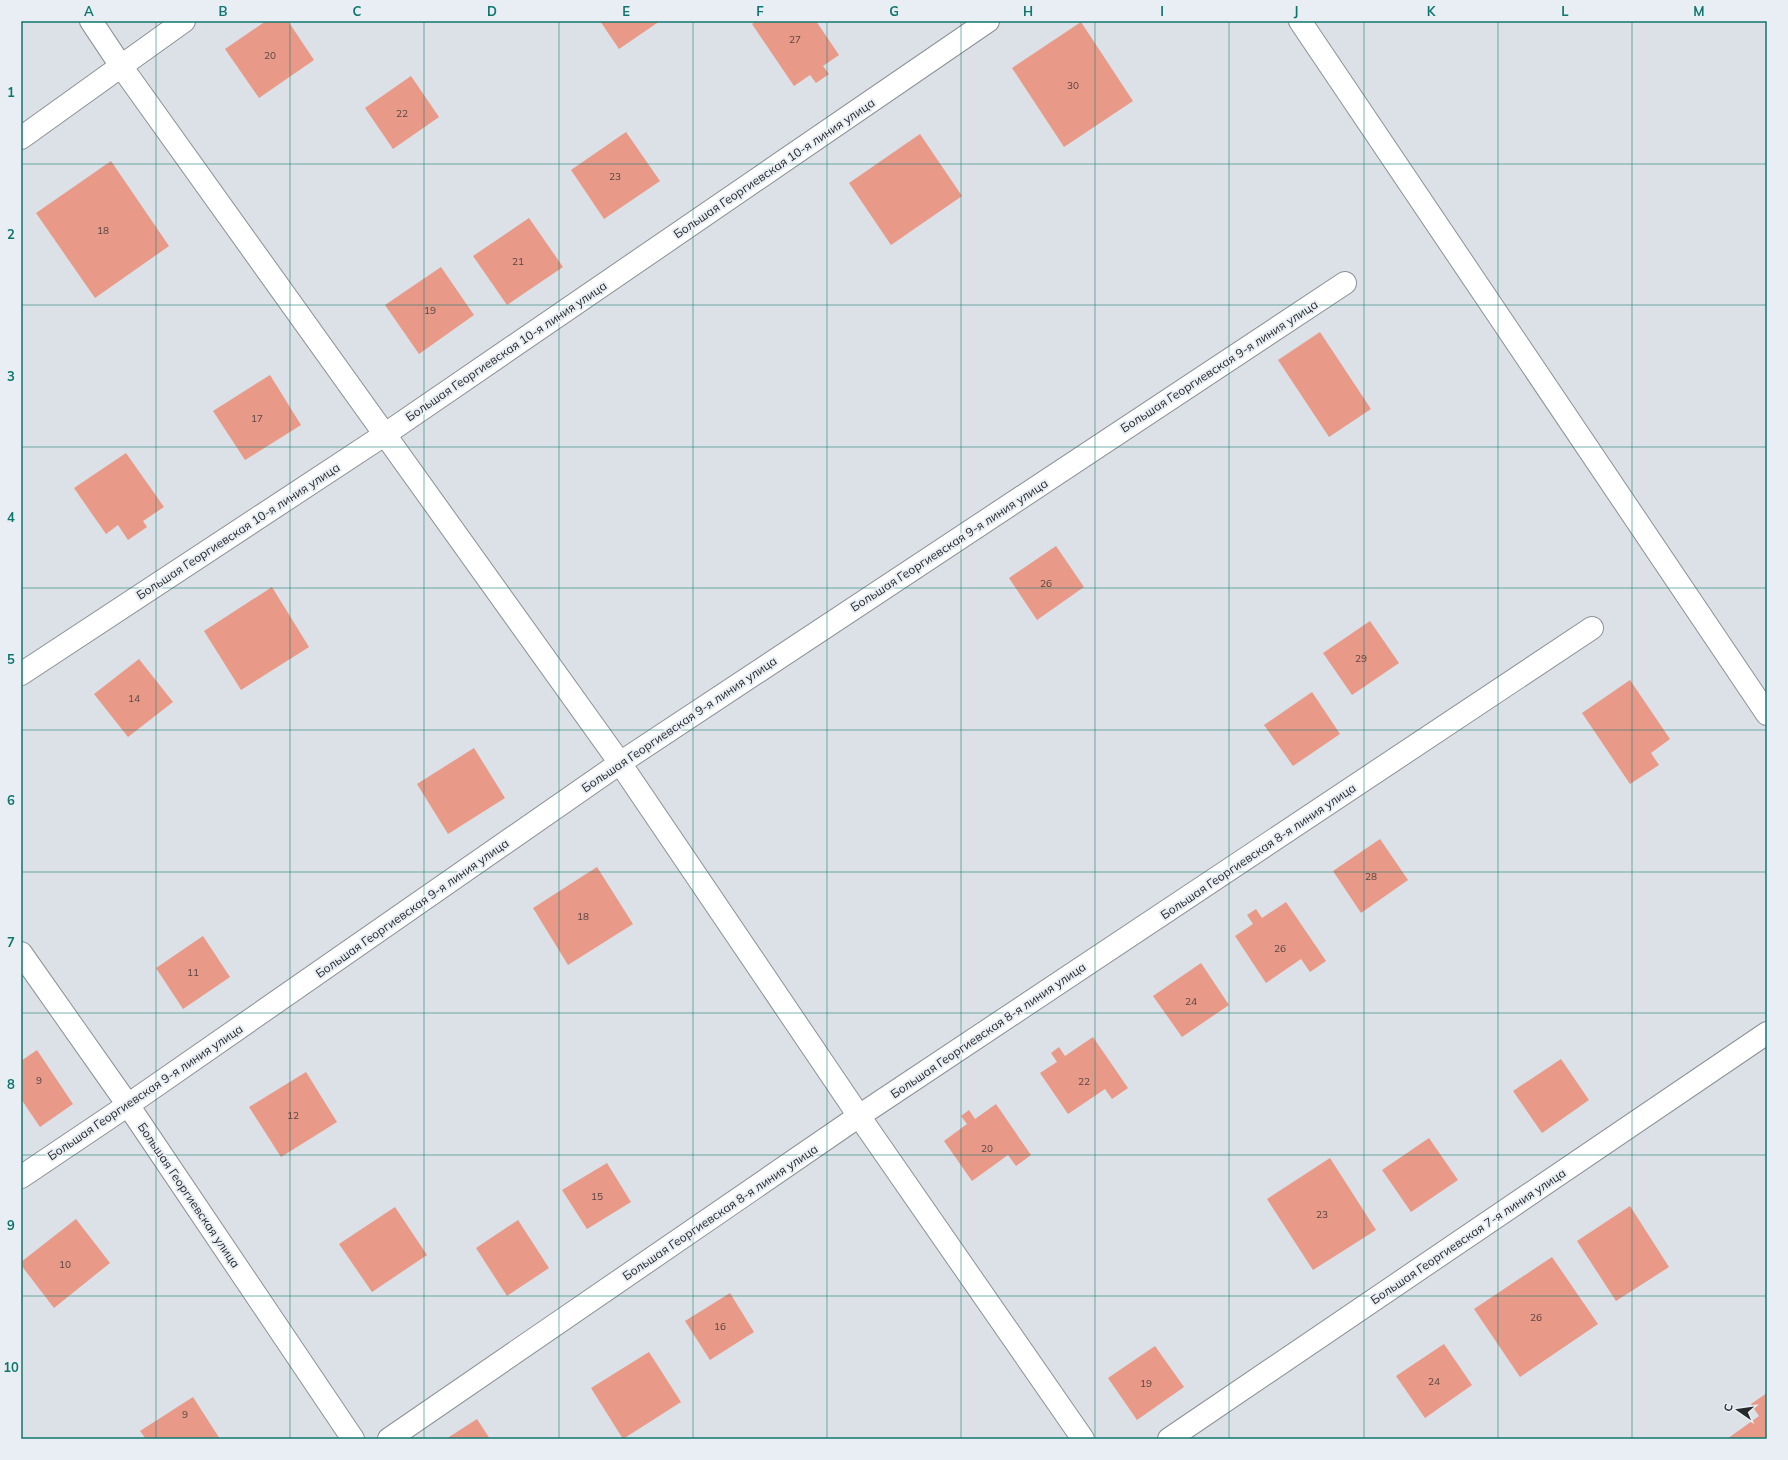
<svg xmlns="http://www.w3.org/2000/svg" width="1788" height="1460" viewBox="0 0 1788 1460" font-family="Mulish,sans-serif">
<rect width="100%" height="100%" fill="#dbe1e6"/>
<!-- building -->
<path fill="#e89987" d="M266,21H288L314,60L259,98L225,49Z
M600,21H660L619,49Z
M756,21H816L839,55L823,66L829,74L816,83L810,75L794,86L752,24Z
M1081,22L1133,101L1064,147L1012,68Z
M411,76L439,117L393,149L365,108Z
M626,132L660,181L604,219L571,170Z
M920,134L962,196L891,245L849,183Z
M111,161L169,246L95,298L36,213Z
M529,218L563,267L507,305L473,256Z
M441,267L474,315L419,354L385,305Z
M1320,332L1371,409L1329,437L1278,360Z
M270,375L301,425L245,460L213,411Z
M126,453L164,507L143,521L147,527L128,540L118,525L106,534L74,488Z
M1056,546L1084,587L1037,620L1009,578Z
M272,587L309,647L241,690L204,631Z
M1370,621L1399,663L1352,695L1323,653Z
M139,659L173,702L128,737L94,694Z
M1630,680L1670,739L1651,753L1659,765L1630,784L1582,713Z
M1312,692L1340,734L1293,766L1264,725Z
M474,748L505,798L448,834L417,784Z
M1380,839L1408,880L1361,913L1333,871Z
M597,867L633,924L568,965L533,908Z
M1286,902L1326,961L1310,972L1301,959L1266,983L1235,936L1253,924L1247,915L1256,909L1262,918Z
M203,936L230,977L183,1009L156,968Z
M1201,963L1229,1005L1182,1037L1153,996Z
M1093,1037L1128,1088L1112,1099L1105,1089L1068,1114L1040,1073L1057,1062L1051,1053L1059,1047L1065,1056Z
M37,1050L73,1104L40,1127L21,1099V1061Z
M1561,1059L1589,1100L1542,1133L1513,1091Z
M306,1072L337,1122L281,1157L249,1107Z
M996,1104L1031,1155L1016,1166L1008,1155L972,1181L944,1141L967,1124L961,1116L969,1110L975,1119Z
M1429,1138L1458,1180L1411,1212L1382,1170Z
M1330,1158L1376,1230L1313,1270L1267,1199Z
M607,1163L631,1202L587,1229L562,1190Z
M1630,1206L1669,1267L1616,1301L1577,1241Z
M395,1207L427,1255L372,1292L339,1244Z
M76,1219L110,1263L54,1308L21,1265V1262Z
M518,1220L549,1268L507,1296L476,1248Z
M1552,1257L1598,1324L1520,1377L1474,1309Z
M730,1293L754,1332L710,1360L685,1321Z
M1444,1344L1472,1385L1425,1418L1396,1376Z
M1155,1346L1184,1387L1137,1420L1108,1378Z
M649,1352L681,1402L623,1439L591,1388Z
M1767,1393V1439H1727L1759,1416L1751,1404Z
M193,1397L220,1439H146L140,1431Z
M477,1419L490,1439H446Z"/>
<g fill="none" stroke-linecap="round" stroke-linejoin="round">
<defs>
<path id="minor" d="M91,21L121,66L620,763L859,1116L1083,1439
M1300,21L1767,714
M21,138L184,21
M21,674L384,435L988,21
M21,953L128,1105L353,1439
M21,1177L128,1105L620,763L1345,283
M389,1439L859,1116L1592,628
M1169,1439L1767,1033"/>
</defs>
<!-- minor casing -->
<use href="#minor" stroke="#8c9196" stroke-width="24"/>
<!-- minor -->
<use href="#minor" stroke="#fff" stroke-width="22"/>
</g>
<!-- grid -->
<path fill="none" stroke="#0f766e" stroke-width="1" stroke-opacity="0.55" d="M156,21V1439M290,21V1439M424,21V1439M559,21V1439M693,21V1439M827,21V1439M961,21V1439M1095,21V1439M1229,21V1439M1364,21V1439M1498,21V1439M1632,21V1439M21,164H1767M21,305H1767M21,447H1767M21,588H1767M21,730H1767M21,872H1767M21,1013H1767M21,1155H1767M21,1296H1767"/>
<g text-anchor="middle" dominant-baseline="central" stroke-width="4" stroke-linejoin="round" paint-order="stroke">
<!-- number labels -->
<g font-size="10" fill="#574542">
<text x="795" y="39">27</text>
<text x="270" y="55">20</text>
<text x="1073" y="85">30</text>
<text x="402" y="113">22</text>
<text x="615" y="176">23</text>
<text x="103" y="230">18</text>
<text x="518" y="261">21</text>
<text x="430" y="310">19</text>
<text x="257" y="418">17</text>
<text x="1046" y="583">26</text>
<text x="1361" y="658">29</text>
<text x="134" y="698">14</text>
<text x="1371" y="876">28</text>
<text x="583" y="916">18</text>
<text x="1280" y="948">26</text>
<text x="193" y="972">11</text>
<text x="1191" y="1001">24</text>
<text x="39" y="1080">9</text>
<text x="1084" y="1081">22</text>
<text x="293" y="1115">12</text>
<text x="987" y="1148">20</text>
<text x="597" y="1196">15</text>
<text x="1322" y="1214">23</text>
<text x="65" y="1264">10</text>
<text x="1536" y="1317">26</text>
<text x="720" y="1326">16</text>
<text x="1434" y="1381">24</text>
<text x="1146" y="1383">19</text>
<text x="185" y="1414">9</text>
</g>
<!-- street labels -->
<g font-size="12" fill="#27292b" stroke="#e8eef4">
<text transform="translate(774 168) rotate(-34)">Большая Георгиевская 10-я линия улица</text>
<text transform="translate(506 351) rotate(-34)">Большая Георгиевская 10-я линия улица</text>
<text transform="translate(1219 366) rotate(-33)">Большая Георгиевская 9-я линия улица</text>
<text transform="translate(238 531) rotate(-33)">Большая Георгиевская 10-я линия улица</text>
<text transform="translate(949 545) rotate(-33)">Большая Георгиевская 9-я линия улица</text>
<text transform="translate(679 724) rotate(-34)">Большая Георгиевская 9-я линия улица</text>
<text transform="translate(1258 851) rotate(-34)">Большая Георгиевская 8-я линия улица</text>
<text transform="translate(412 908) rotate(-35)">Большая Георгиевская 9-я линия улица</text>
<text transform="translate(988 1030) rotate(-34)">Большая Георгиевская 8-я линия улица</text>
<text transform="translate(145 1092) rotate(-34)">Большая Георгиевская 9-я линия улица</text>
<text transform="translate(189 1195) rotate(56)">Большая Георгиевская улица</text>
<text transform="translate(720 1212) rotate(-34)">Большая Георгиевская 8-я линия улица</text>
<text transform="translate(1468 1236) rotate(-34)">Большая Георгиевская 7-я линия улица</text>
</g>
</g>
<!-- border -->
<rect width="1788" height="1460" fill="none" stroke="#e8eef4" stroke-width="44"/>
<!-- north arrow -->
<g transform="translate(1738 1410) rotate(283)" stroke="#e8eef4" stroke-width="3" paint-order="stroke">
<path d="M0-3L7 15L0 10L-7 15Z" fill="#27292b"/>
<text y="-6" font-size="11" font-weight="bold" text-anchor="middle" fill="#27292b">С</text>
</g>
<rect x="22" y="22" width="1744" height="1416" fill="none" stroke="#0f766e" stroke-width="1.5"/>
<g font-size="13" text-anchor="middle" font-weight="bold" fill="#0f766e">
<text x="89" y="16">A</text>
<text x="223" y="16">B</text>
<text x="357" y="16">C</text>
<text x="492" y="16">D</text>
<text x="626" y="16">E</text>
<text x="760" y="16">F</text>
<text x="894" y="16">G</text>
<text x="1028" y="16">H</text>
<text x="1162" y="16">I</text>
<text x="1296" y="16">J</text>
<text x="1431" y="16">K</text>
<text x="1565" y="16">L</text>
<text x="1699" y="16">M</text>
<text x="11" y="97">1</text>
<text x="11" y="239">2</text>
<text x="11" y="381">3</text>
<text x="11" y="522">4</text>
<text x="11" y="664">5</text>
<text x="11" y="805">6</text>
<text x="11" y="947">7</text>
<text x="11" y="1089">8</text>
<text x="11" y="1230">9</text>
<text x="11" y="1372">10</text>
</g>
</svg>
